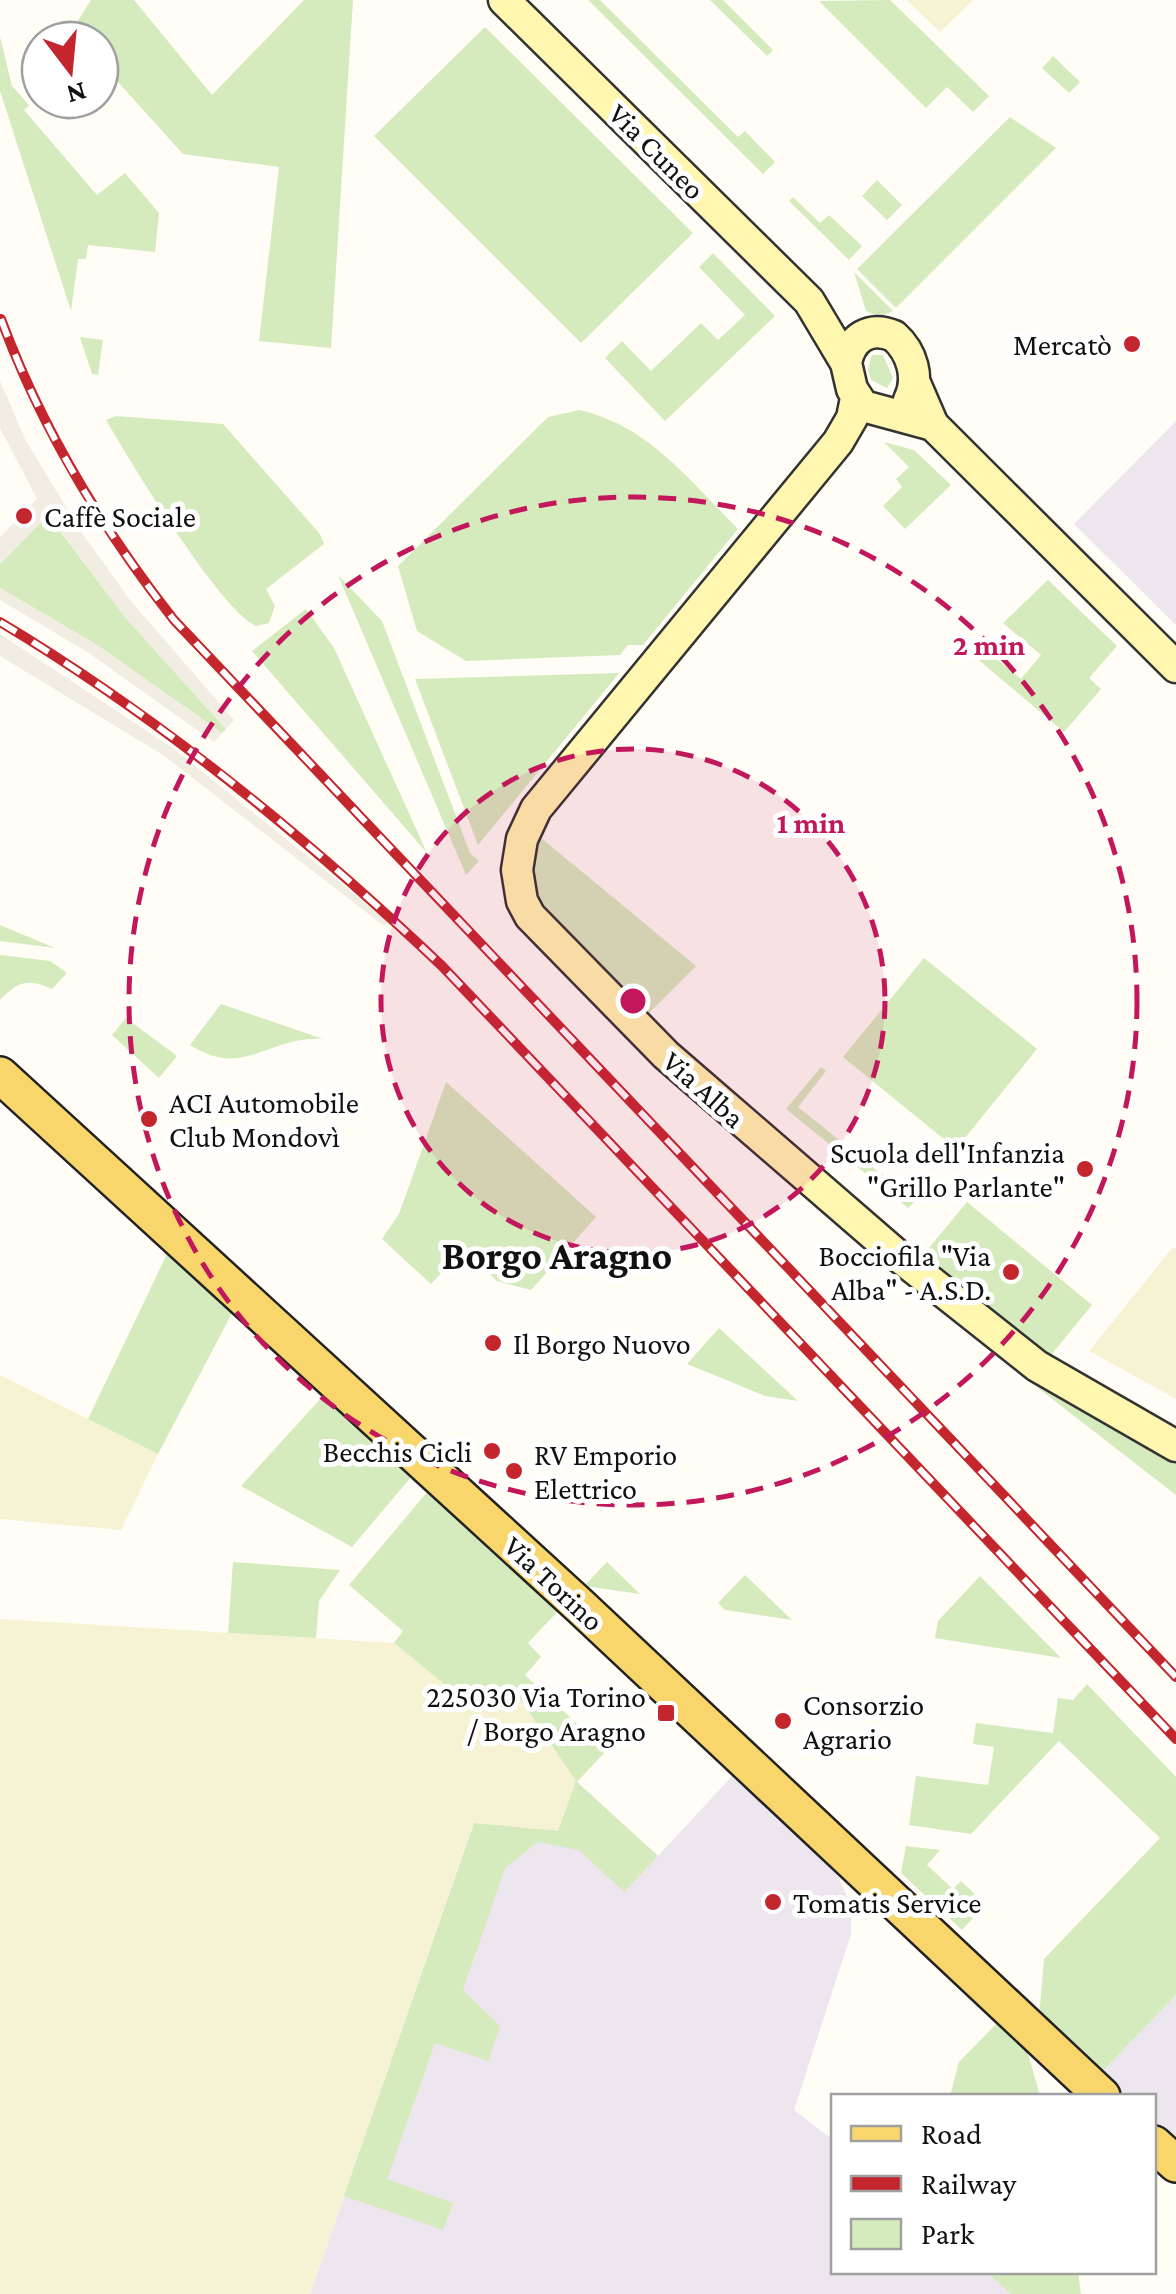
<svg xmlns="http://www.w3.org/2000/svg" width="1176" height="2294" viewBox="0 0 1176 2294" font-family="'Crimson Pro',serif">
	<rect width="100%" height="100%" fill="#fffdf5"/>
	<!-- industrial -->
	<path fill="#eee6ef" d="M1176 421V625L1074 524Z
		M733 1775 837 1875 851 1904V1934L794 2110 833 2140 834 2272H986L1011 2294H310L474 1823 576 1781 658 1856Z
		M1176 1995V2146L1154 2125V2096H1123L1099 2075Z"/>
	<!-- farmland -->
	<path fill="#f6f3d4" d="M907 0H973L940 32Z
		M1173 1247 1176 1249V1399L1089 1351Z
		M0 1375 158 1454 121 1530 0 1519Z
		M0 1619 394 1643 460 1697 518 1696 576 1781 558 1831 473 1824 310 2294H0Z"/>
	<!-- green -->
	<path fill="#d5ebbd" d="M91 0H134L212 95 304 0H353L331 348 259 341 279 167 183 154 100 62V40H81L72 30Z
		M588 0H600L738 137 745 131 775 162 763 174Z
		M710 0H723L773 50 767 56Z
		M890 0 989 96 973 112 947 87 926 108 819 1Z
		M485 27 693 233 581 343 374 136Z
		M0 37 12 86 29 105 24 110 97 195 125 173 159 213 155 252 88 245 86 259H78L71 311 0 91Z
		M1053 56 1080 82 1069 93 1042 68Z
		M1010 117 1056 148 896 308 857 269Z
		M877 180 902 205 887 220 862 196Z
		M793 197 820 223 829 215 862 246 849 260 789 201Z
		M713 253 775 316 665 421 605 358 622 341 651 371 701 323 718 340 745 315 699 267Z
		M854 272 893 311 879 317 866 311Z
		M80 337 103 340 98 375 92 374Z
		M872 355H883L893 378 887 388 871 380 868 370Z
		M579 410C648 425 690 481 738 529L643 645H628L620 655 466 661 417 631 398 566 548 417Z
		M116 416 223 424 320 534 324 544 266 589 275 606 269 623 256 626C219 609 130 461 106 420Z
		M884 442 914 450 951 485 905 529 883 506 902 487 896 479 909 467Z
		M48 515 125 617 226 729 222 733 97 645 0 588V564Z
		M338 575 382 621 470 853 479 861 466 875Z
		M1048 580 1117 646 1089 678 1101 689 1064 732 974 656 982 647 1021 679 1041 655 1003 623Z
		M306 609 334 648 427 853 252 651Z
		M619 673 616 677 478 845 415 679Z
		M534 832 696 966 643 1019 545 921 529 891Z
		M0 925 55 948 0 941Z
		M0 955 50 961 67 973 52 989C28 978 18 981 0 1000Z
		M924 958 1037 1049 956 1149 843 1057Z
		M221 1004 323 1039C268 1035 245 1080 190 1045Z
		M126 1018 177 1056 159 1078 112 1035Z
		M821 1067 826 1071 798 1107 915 1201 908 1208 786 1109Z
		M446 1082 596 1217 531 1290 497 1281 464 1249 431 1284 382 1239 399 1214Z
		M967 1202 1092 1305 1047 1360 919 1260Z
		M167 1254 232 1313 158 1454 88 1419Z
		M719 1328 798 1401 765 1396 687 1364Z
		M1029 1381 1176 1463V1495Z
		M323 1396 412 1476 352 1547 241 1486Z
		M428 1491 559 1610 528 1643 541 1657 525 1675 606 1751 577 1782 658 1856 624 1892 579 1850 538 1842 505 1868 463 1990 500 2026 488 2061 435 2043 387 2179 453 2203 443 2230 344 2196 474 1823 558 1831 576 1781 518 1696 460 1697 394 1643 403 1631 349 1585Z
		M233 1562 340 1570 319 1601 316 1638 228 1633Z
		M607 1562 640 1594 584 1586Z
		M745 1575 792 1620 725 1610 718 1603Z
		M980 1576 1061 1658 935 1638 938 1621Z
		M1087 1684 1176 1777V1995L1099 2075 1039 2018 1044 1959 1160 1838 1059 1741 971 1834 909 1825 916 1776 988 1785 994 1747 973 1744 976 1723 1053 1733 1058 1698 1073 1700Z
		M906 1846 940 1850 927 1865 953 1889 961 1881 986 1905 962 1930 901 1873Z
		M1000 2020 1025 2043 1040 2096H950L959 2062Z
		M986 2272H1078L1081 2294H1011Z"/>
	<!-- plaza -->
	<path fill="#f1ede2" d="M0 381 26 441 80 530 130 600 234 720 226 729 125 617 49 515 0 563V537L37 499 0 428Z
		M0 588 97 645 222 733 214 742 89 653 0 600Z
		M0 634 174 749 388 921 384 926 163 755 0 656Z"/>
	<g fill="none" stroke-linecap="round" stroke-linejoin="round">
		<defs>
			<path id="secondary" d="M504 0 809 301 846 363 852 389 863 406 933 425
				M846 363C851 337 870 326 894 336 912 352 920 378 909 400
				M914 381 933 425 1176 667
				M856 398 852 418 838 442 536 809 522 839 517 870 522 901 530 916 666 1055 897 1255 1037 1366 1176 1446"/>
			<path id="primary" d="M0 1075 580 1606 1102 2096
				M1154 2144 1176 2164"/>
		</defs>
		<!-- secondary casing -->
		<use href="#secondary" stroke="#333" stroke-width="35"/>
		<!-- primary casing -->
		<use href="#primary" stroke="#222" stroke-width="40"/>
		<!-- secondary -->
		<use href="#secondary" stroke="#fff6b0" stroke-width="30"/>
		<!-- primary -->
		<use href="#primary" stroke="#f9d66b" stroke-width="35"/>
		<defs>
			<path id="rail" d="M1 319C42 430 101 527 174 620L1176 1677
				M0 622C161 718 306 837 442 966L1176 1739"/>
		</defs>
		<!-- rail casing -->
		<use href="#rail" stroke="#c4262e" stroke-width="10"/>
		<!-- rail -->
		<use href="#rail" stroke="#fff" stroke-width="6" stroke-dasharray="19" stroke-linecap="butt"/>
	</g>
	<!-- distance rings -->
	<circle cx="633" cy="1001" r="252" fill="#c2185b" fill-opacity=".12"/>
	<g fill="none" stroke="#c2185b" stroke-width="5" stroke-dasharray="18 12">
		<circle cx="633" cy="1001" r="252"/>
		<circle cx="633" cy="1001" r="504"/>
	</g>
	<!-- markers -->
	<g fill="#c4262e" stroke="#fff" stroke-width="4">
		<circle cx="1132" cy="344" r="10"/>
		<circle cx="24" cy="516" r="10"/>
		<circle cx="149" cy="1119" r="10"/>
		<circle cx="1085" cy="1169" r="10"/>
		<circle cx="1011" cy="1272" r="10"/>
		<circle cx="493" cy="1343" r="10"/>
		<circle cx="492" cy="1451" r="10"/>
		<circle cx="514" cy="1471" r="10"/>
		<rect x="656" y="1703" width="20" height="20" rx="5"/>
		<circle cx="783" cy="1721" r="10"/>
		<circle cx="773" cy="1902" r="10"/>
	</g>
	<g text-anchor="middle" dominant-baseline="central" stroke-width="10" stroke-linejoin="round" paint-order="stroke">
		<!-- street labels -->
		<g font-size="30" fill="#111" stroke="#fff">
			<text transform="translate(657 151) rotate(45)">Via Cuneo</text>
			<text transform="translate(704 1089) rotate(42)">Via Alba</text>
			<text transform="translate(554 1583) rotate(43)">Via Torino</text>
		</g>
		<!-- poi labels -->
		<g font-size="30" fill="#111" stroke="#fff" text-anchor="start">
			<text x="1112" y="344" text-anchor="end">Mercatò</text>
			<text x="44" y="516">Caffè Sociale</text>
			<text x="169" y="1102">ACI Automobile<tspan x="169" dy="34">Club Mondovì</tspan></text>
			<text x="1065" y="1152" text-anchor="end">Scuola dell'Infanzia<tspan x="1065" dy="34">"Grillo Parlante"</tspan></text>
			<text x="991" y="1255" text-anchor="end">Bocciofila "Via<tspan x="991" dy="34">Alba" - A.S.D.</tspan></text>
			<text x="513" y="1343">Il Borgo Nuovo</text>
			<text x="472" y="1451" text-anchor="end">Becchis Cicli</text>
			<text x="534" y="1454">RV Emporio<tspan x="534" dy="34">Elettrico</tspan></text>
			<text x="646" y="1696" text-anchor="end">225030 Via Torino<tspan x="646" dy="34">/ Borgo Aragno</tspan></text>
			<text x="803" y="1704">Consorzio<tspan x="803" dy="34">Agrario</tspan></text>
			<text x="793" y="1902">Tomatis Service</text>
		</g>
		<!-- district labels -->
		<g font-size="40" font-weight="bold" fill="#111" stroke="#fff">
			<text x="557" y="1255">Borgo Aragno</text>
		</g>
	</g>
	<circle cx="633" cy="1001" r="15" fill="#c2185b" stroke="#fff" stroke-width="5"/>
	<g font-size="30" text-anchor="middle" font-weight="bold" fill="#c2185b" stroke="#fff" stroke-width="10" stroke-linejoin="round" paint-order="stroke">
		<text x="989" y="655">2 min</text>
		<text x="811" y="833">1 min</text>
	</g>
	<!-- legend -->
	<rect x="831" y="2094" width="325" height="180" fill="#ffffff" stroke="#a0a0a0" stroke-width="2.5"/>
	<rect x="851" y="2126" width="50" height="15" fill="#f9d66b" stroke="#a0a0a0" stroke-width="2.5"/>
	<text x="921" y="2144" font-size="30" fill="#111111">Road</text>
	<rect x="851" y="2176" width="50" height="15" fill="#c4262e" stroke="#a0a0a0" stroke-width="2.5"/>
	<text x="921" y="2194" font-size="30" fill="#111111">Railway</text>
	<rect x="851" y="2219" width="50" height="30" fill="#d5ebbd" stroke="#a0a0a0" stroke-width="2.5"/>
	<text x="921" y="2244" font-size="30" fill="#111111">Park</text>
	<!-- north arrow -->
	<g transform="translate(70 70) rotate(164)"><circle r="48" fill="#ffffff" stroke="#a0a0a0" stroke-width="2.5"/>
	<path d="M0-8L18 38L0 25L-18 38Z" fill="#c4262e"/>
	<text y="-15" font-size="28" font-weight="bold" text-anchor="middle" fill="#111111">N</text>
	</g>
</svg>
